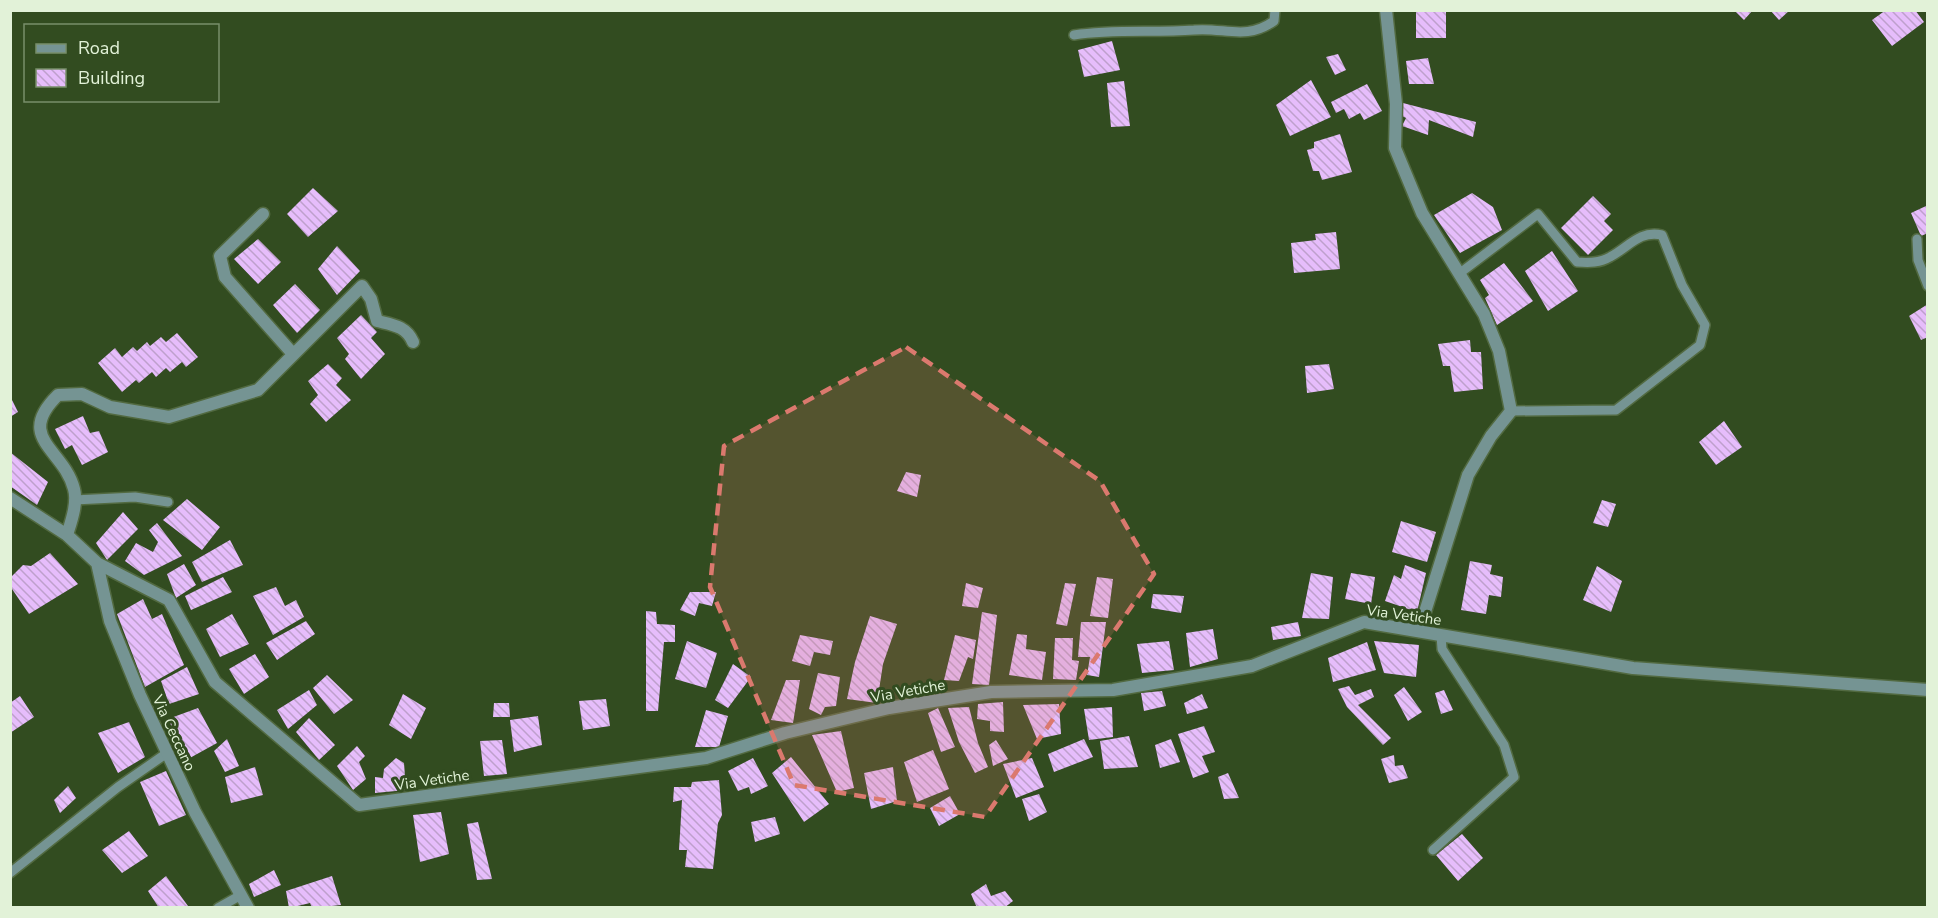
<svg xmlns="http://www.w3.org/2000/svg" width="1938" height="918" viewBox="0 0 1938 918" font-family="'Nunito Sans',sans-serif">
	<defs>
		<pattern id="building-back-hatch" width="6" height="6" patternUnits="userSpaceOnUse" patternTransform="scale(1.5)"><rect width="6" height="6" fill="#e6bdfb"/><path d="M-1 5l2 2M0 0l6 6M5-1l2 2" fill="none" stroke="#bea0cc"/></pattern>
	</defs>
	<rect width="100%" height="100%" fill="#324c20"/>
	<!-- building -->
	<path fill="url(#building-back-hatch)" d="M1416 10H1446V38H1416Z
		M1734 10H1753L1744 20Z
		M1770 10H1790L1779 20Z
		M1886 10H1915L1924 22 1892 46 1872 20Z
		M1112 41 1120 70 1084 77 1078 50Z
		M1338 54 1346 70 1335 75 1326 57Z
		M1428 58 1434 84H1409L1406 61Z
		M1311 80 1331 117 1290 136 1276 105Z
		M1124 81 1130 126 1111 127 1107 83Z
		M1367 84 1382 111 1364 120 1360 113 1349 119 1344 109 1336 113 1331 102Z
		M1403 103 1476 122 1473 137 1429 120 1428 135 1402 126 1406 118 1400 115Z
		M1340 134 1352 172 1322 180 1319 171H1313L1307 150 1314 148V142Z
		M313 188 338 211 308 237 287 214Z
		M1472 193 1493 207 1502 230 1460 253 1434 215Z
		M1593 196 1611 214 1604 221 1613 230 1588 255 1561 228Z
		M1926 206 1928 233 1921 236 1911 213Z
		M1336 232 1340 269 1294 273 1291 243 1316 240 1315 234Z
		M258 239 281 262 258 284 234 259Z
		M337 246 360 271 337 295 318 269Z
		M1552 251 1578 291 1548 311 1525 271Z
		M1504 263 1533 301 1497 325 1485 298 1489 295 1480 280Z
		M295 284 320 310 297 333 273 305Z
		M1928 304V337L1921 340 1909 316Z
		M361 315 377 332 371 338 385 354 361 379 345 359 349 354 337 338Z
		M177 333 198 357 186 367 182 362 170 372 166 368 156 377 152 372 139 383 136 380 122 392 98 363 115 348 122 357 133 347 137 351 147 342 150 346 161 337 166 342Z
		M1470 340 1471 352H1481L1483 389 1454 392 1450 366H1443L1438 344Z
		M328 364 342 378 336 385 351 400 326 422 310 404 318 395 308 381Z
		M1329 364 1334 389 1307 393 1305 366Z
		M10 396 18 412 10 417Z
		M83 416 90 433 99 431 108 452 82 465 72 445 65 449 55 429Z
		M1724 421 1742 447 1716 465 1699 442Z
		M10 452 48 482 37 505 10 486Z
		M906 472 921 475 917 497 897 491Z
		M187 499 220 527 202 550 163 520Z
		M1602 500 1616 504 1608 527 1593 523Z
		M123 512 138 529 107 560 96 543Z
		M1401 521 1436 532 1427 562 1392 552Z
		M157 523 182 556 144 575 125 561 136 543 153 552 158 542 149 530Z
		M230 540 243 565 202 582 192 562Z
		M50 553 78 584 29 614 10 586V578L23 565 31 566Z
		M1470 561 1492 565 1490 574 1503 577 1501 597 1489 595 1486 614 1461 610Z
		M184 564 196 585 176 598 167 574Z
		M1405 565 1426 573 1417 612 1385 601 1394 575 1401 579Z
		M1597 566 1622 581 1611 612 1583 600Z
		M1311 573 1333 577 1329 619 1302 618Z
		M1351 573 1375 577 1371 604 1345 599Z
		M223 577 232 592 191 610 185 596Z
		M1097 577 1113 579 1108 618 1090 616Z
		M966 583 983 588 978 608 962 606Z
		M1065 583 1076 584 1067 626 1056 624Z
		M276 587 285 606 296 600 304 617 273 635 253 596Z
		M690 592H716L712 606 699 603 695 616 680 610Z
		M1153 594 1184 596 1181 613 1151 608Z
		M143 599 152 619 162 614 184 665 145 687 117 614Z
		M646 611 656 612 657 624 675 625V642H664L658 711H646Z
		M982 612 997 615 989 685 972 684Z
		M232 614 249 644 220 657 206 629Z
		M870 616 897 624 883 664 877 703 847 699 855 662Z
		M306 621 315 634 277 660 266 643Z
		M1081 622H1106L1099 677 1087 675 1090 657H1078Z
		M1298 622 1301 636 1273 640 1271 627Z
		M1213 629 1218 659 1190 667 1186 633Z
		M1017 634 1027 635 1026 649 1046 652 1042 680 1009 675Z
		M800 635 833 641 830 655 814 652 810 666 792 661Z
		M955 635 976 640 973 659 968 657 959 681 944 680Z
		M1055 638H1073L1072 660 1079 661 1076 680 1053 679Z
		M687 641 717 653 706 688 675 679Z
		M1169 641 1174 670 1142 673 1137 644Z
		M1374 641 1419 645 1416 677 1384 673Z
		M1367 642 1376 670 1333 682 1328 658Z
		M255 654 269 677 244 694 229 669Z
		M733 664 751 677 728 708 715 700Z
		M187 667 199 694 169 704 161 681Z
		M818 673 840 677 836 706 825 707 821 715 809 709Z
		M327 675 353 700 334 714 313 688Z
		M786 680H800L793 723 771 720Z
		M1349 686 1355 695 1371 689 1374 697 1358 705 1391 738 1383 745 1347 707 1338 689Z
		M1404 687 1422 712 1408 721 1394 695Z
		M309 690 317 705 288 729 277 710Z
		M1444 690 1453 710 1441 714 1435 693Z
		M1162 691 1166 706 1144 711 1141 693Z
		M403 694 426 708 411 739 389 725Z
		M1202 694 1208 708 1187 714 1184 703Z
		M20 696 34 717 10 733V703Z
		M606 699 610 726 583 730 579 701Z
		M1003 702 1004 732 990 731V721L977 719 978 704Z
		M494 703H509L510 717H493Z
		M1059 704 1061 734 1037 739 1023 705Z
		M969 707 978 743 988 767 975 773 959 742 948 708Z
		M1112 707 1113 737 1089 740 1084 709Z
		M198 708 217 743 188 759 168 719Z
		M938 708 955 747 941 752 928 713Z
		M706 710 728 716 719 747H695Z
		M538 716 542 745 514 752 510 720Z
		M309 718 335 745 319 760 296 732Z
		M129 722 145 757 118 773 98 733Z
		M1204 726 1215 752 1202 756 1209 772 1193 778 1178 734Z
		M841 731 854 788 837 792 812 735Z
		M1129 736 1138 767 1104 769 1100 741Z
		M227 739 239 766 225 772 214 751Z
		M1084 739 1093 757 1054 772 1048 754Z
		M1171 739 1180 762 1160 768 1155 745Z
		M502 740 507 774 484 776 480 741Z
		M996 740 1008 759 993 766 989 745Z
		M357 746 365 756 359 762 366 779 353 790 337 766Z
		M933 750 949 789 917 802 904 762Z
		M1394 755 1395 766 1403 765 1408 778 1389 783 1381 759Z
		M791 757 829 804 804 822 772 773Z
		M396 758 404 763 406 790 375 793V777L383 778 384 769Z
		M753 758 768 786 751 794 749 787 738 791 728 771Z
		M1032 758 1044 787 1016 798 1003 764Z
		M255 767 263 795 231 803 225 777Z
		M893 767 897 801 871 809 864 773Z
		M166 771 186 815 159 826 140 782Z
		M1228 773 1239 798 1224 799 1218 777Z
		M719 780 722 815 718 823 713 869 685 867 687 850H679L682 800 673 802 674 787H691L692 782Z
		M68 786 76 798 60 813 54 800Z
		M1039 794 1047 812 1029 821 1022 799Z
		M950 796 960 814 939 826 930 808Z
		M441 812 449 854 420 862 413 815Z
		M775 817 780 834 755 842 751 822Z
		M478 822 492 879 477 880 467 824Z
		M129 831 148 856 122 873 102 850Z
		M1462 834 1483 858 1458 881 1436 855Z
		M274 870 281 885 254 897 249 884Z
		M166 876 188 906 186 908H159L148 891Z
		M332 876 341 905 312 908 310 903 289 908 286 891Z
		M986 884 991 896 1005 891 1013 901 1004 908H977L971 894Z"/>
	<g fill="none" stroke-linecap="round" stroke-linejoin="round">
		<defs>
			<path id="lane" d="M1074 35C1114 29 1153 33 1194 30 1224 27 1246 41 1274 21L1275 10
				M1917 239 1918 260 1928 286
				M1460 273 1538 214 1577 262C1589 263 1600 263 1610 257 1629 247 1639 230 1662 235L1682 285 1705 325 1700 345 1616 410 1511 411
				M74 500 135 497 168 502
				M1433 850 1514 777 1504 745 1442 649 1441 635
				M10 873 118 787 167 753
				M218 908 241 895"/>
			<path id="street" d="M1386 10 1396 104 1395 148 1422 213 1484 314 1499 351 1511 411 1491 436 1468 475 1419 631
				M263 214 220 256 225 277 293 354
				M10 498 67 535 97 563 169 600 215 682 359 805 706 758 785 733 889 708 991 692 1113 690 1252 666 1364 622 1633 668 1928 690
				M67 535C71 522 78 503 74 489 64 449 14 438 58 395L82 394 110 407 169 417 258 390 362 286 371 299 377 321C393 325 406 326 413 342
				M97 563 110 621 140 695 195 812 248 908"/>
		</defs>
		<!-- lane casing -->
		<use href="#lane" stroke="#526a41" stroke-width="12"/>
		<!-- street casing -->
		<use href="#street" stroke="#526a41" stroke-width="15"/>
		<!-- lane -->
		<use href="#lane" stroke="#759493" stroke-width="9"/>
		<!-- street -->
		<use href="#street" stroke="#759493" stroke-width="12"/>
	</g>
	<!-- marked area -->
	<path fill="#db796e" fill-opacity="0.2" stroke="#db796e" stroke-width="4.5" stroke-dasharray="12 8" stroke-linejoin="round" d="M906 347 1100 481 1154 574 985 817 794 785 710 587 724 446Z"/>
	<g text-anchor="middle" dominant-baseline="central" stroke-width="6" stroke-linejoin="round" paint-order="stroke">
		<!-- street labels -->
		<g font-size="15" fill="#e2f2d8" stroke="#324c20">
			<text transform="translate(1404 615) rotate(8)">Via Vetiche</text>
			<text transform="translate(908 691) rotate(-10)">Via Vetiche</text>
			<text transform="translate(174 733) rotate(65)">Via Ceccano</text>
			<text transform="translate(432 780) rotate(-8)">Via Vetiche</text>
		</g>
	</g>
	<!-- border -->
	<rect width="1938" height="918" fill="none" stroke="#e2f2d8" stroke-width="24"/>
	<!-- legend -->
	<rect x="24" y="24" width="195" height="78" fill="#324c20" stroke="#788e6a" stroke-width="1.5"/>
	<rect x="36" y="44" width="30" height="9" fill="#759493" stroke="#788e6a" stroke-width="1.5"/>
	<text x="78" y="54" font-size="18" fill="#e2f2d8">Road</text>
	<rect x="36" y="69" width="30" height="18" fill="url(#building-back-hatch)" stroke="#788e6a" stroke-width="1.5"/>
	<text x="78" y="84" font-size="18" fill="#e2f2d8">Building</text>
</svg>
